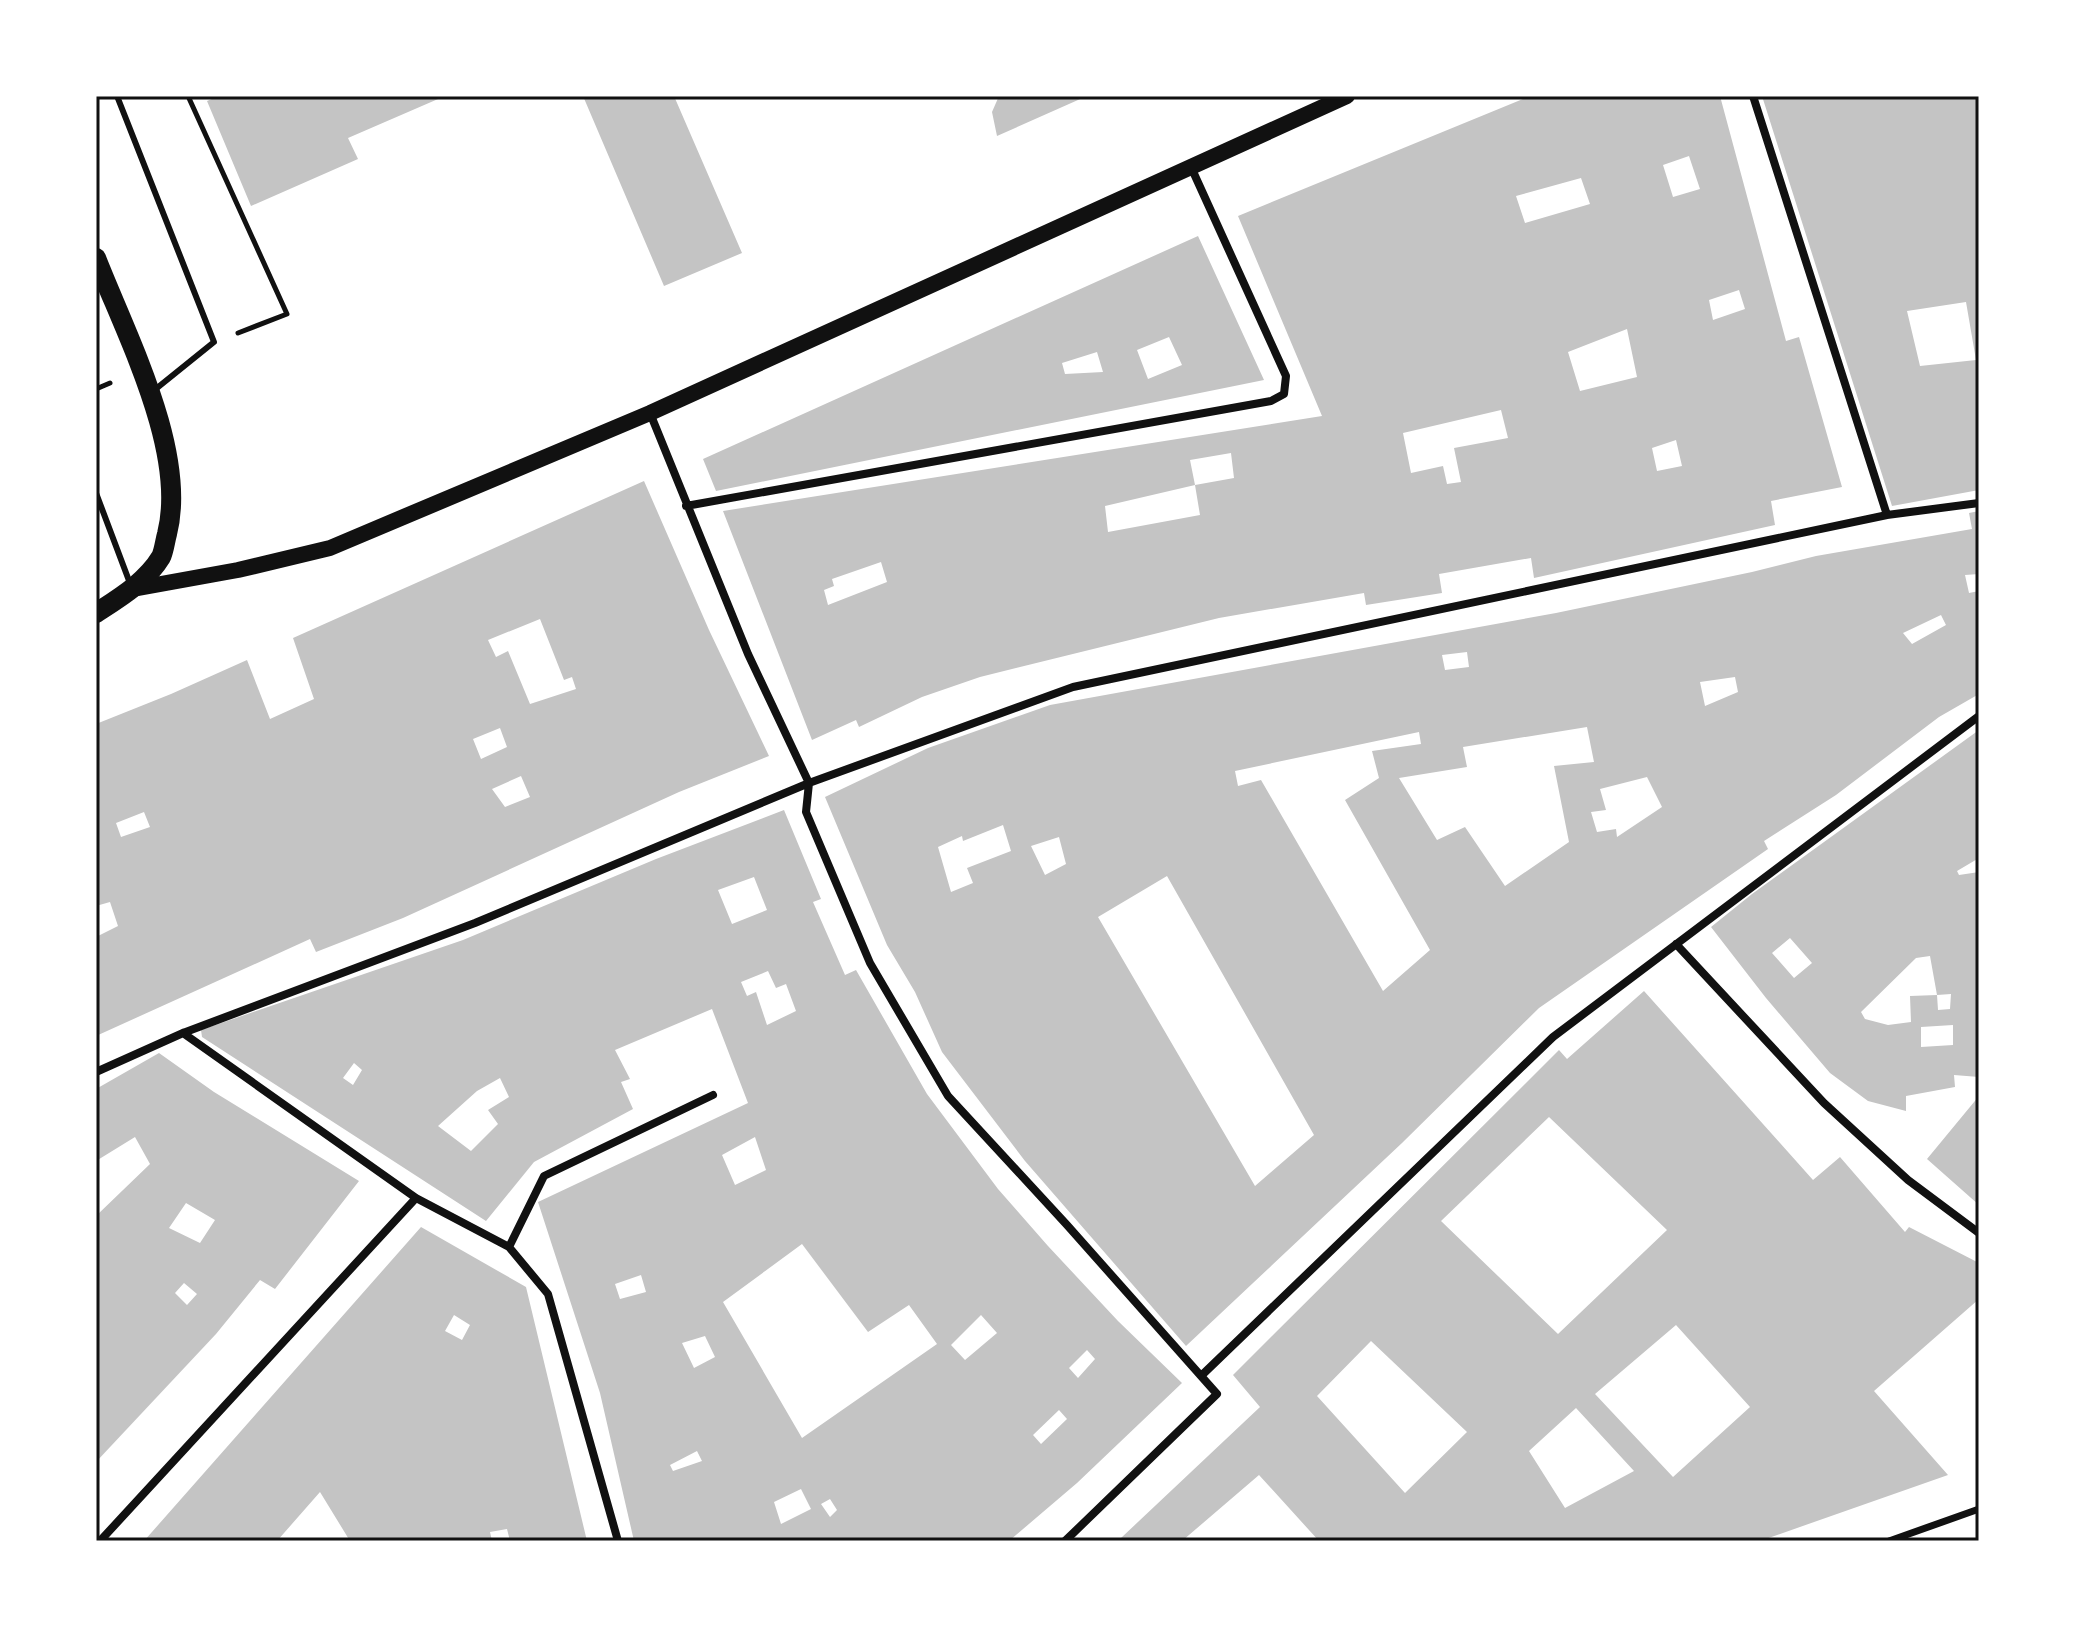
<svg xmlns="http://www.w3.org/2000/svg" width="2075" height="1637" viewBox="0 0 2075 1637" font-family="Roboto,sans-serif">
	<rect width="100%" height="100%" fill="#fff"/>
	<!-- building -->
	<path fill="#c4c4c4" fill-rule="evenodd" d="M219 96H445L348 138 358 159 251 206 207 101Z
		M583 96H674L742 253 664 286Z
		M999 96H1087L997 136 992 112Z
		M1530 96H1720L1786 341 1799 337 1842 487 1771 501 1775 525 1534 578 1531 558 1439 574 1442 593 1366 605 1364 593 1219 618 980 677 922 697 859 727 856 720 812 740 723 511 1322 416 1238 216ZM1689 156 1700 189 1673 197 1663 165ZM1581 178 1590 204 1525 223 1516 196ZM1739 290 1745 309 1713 320 1709 300ZM1627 329 1637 377 1580 391 1568 352ZM1501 410 1508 438 1454 448 1461 482 1447 484 1443 466 1411 473 1403 433ZM1676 440 1682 466 1657 471 1652 448ZM1231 453 1234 478 1195 485 1200 515 1108 532 1105 506 1195 485 1190 460ZM881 562 887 582 828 605 824 590 834 586 832 579Z
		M1762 96H1979V490L1892 506ZM1966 302 1976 360 1920 366 1907 311Z
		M1198 236 1264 380 716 491 703 459ZM1169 337 1182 365 1148 379 1137 350ZM1097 352 1103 372 1065 374 1062 363Z
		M644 481 709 630 769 756 679 792 403 918 316 952 310 939 96 1036V937L118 926 110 902 96 906V724L171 694 247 660 270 719 314 699 293 638ZM540 619 564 680 572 677 576 689 530 704 508 651 496 657 488 640ZM500 728 507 747 481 759 473 739ZM521 776 530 797 505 807 492 789ZM144 812 150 827 121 837 116 823Z
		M1979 511V574L1965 575 1969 593 1979 591V694L1939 717 1836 795 1764 841 1768 849 1539 1008 1402 1143 1186 1346 1025 1161 942 1052 915 992 887 945 825 797 928 748 1050 705 1556 613 1752 572 1816 556 1972 529 1969 513ZM1941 615 1946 625 1912 644 1903 633ZM1467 652 1469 667 1445 670 1442 655ZM1735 677 1738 692 1705 706 1700 682ZM1587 727 1594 762 1554 766 1569 842 1505 886 1465 827 1437 840 1399 778 1467 767 1463 747ZM1419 732 1421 744 1372 751 1379 778 1345 800 1430 950 1383 991 1261 780 1238 786 1235 771ZM1647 777 1662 807 1617 837 1616 829 1597 832 1591 812 1606 810 1600 789ZM1003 825 1011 851 967 868 973 883 951 892 938 847 962 836 963 841ZM1059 837 1066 864 1045 875 1031 846ZM1167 876 1314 1135 1255 1186 1098 917Z
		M1979 730V789L1977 791 1979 795V858L1957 871 1959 875 1979 872V1077L1954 1075 1955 1087 1906 1096V1111L1868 1101 1830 1073 1766 998 1711 927 1752 894ZM1790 938 1812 963 1794 978 1772 953ZM1930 956 1937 995 1910 996 1911 1022 1888 1025 1865 1019 1861 1012 1916 958ZM1951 994 1950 1009 1938 1010 1937 995ZM1953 1025V1045L1921 1047V1027Z
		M784 810 821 899 813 902 845 975 856 970 927 1094 998 1189 1048 1246 1118 1321 1182 1383 1077 1483 1009 1541H634L600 1393 538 1202 748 1103 712 1009 615 1050 630 1079 621 1082 633 1109 534 1162 486 1221 202 1037 201 1030 463 940 656 859ZM754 877 767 910 732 924 718 890ZM768 971 776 988 786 984 796 1011 767 1025 756 992 747 996 741 982ZM354 1063 362 1070 353 1085 343 1078ZM500 1078 509 1097 488 1110 498 1124 471 1151 438 1126 477 1091ZM755 1137 766 1170 735 1185 722 1155ZM802 1244 868 1332 909 1305 937 1344 802 1438 723 1302ZM641 1275 646 1292 620 1299 615 1284ZM981 1315 997 1333 965 1360 951 1345ZM705 1336 715 1357 694 1368 682 1343ZM1087 1350 1095 1359 1078 1378 1069 1368ZM1059 1410 1067 1419 1041 1444 1033 1435ZM697 1451 702 1461 673 1471 670 1465ZM801 1489 811 1509 781 1524 774 1502ZM830 1499 837 1510 830 1517 821 1504Z
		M1644 991 1813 1180 1840 1157 1905 1232 1909 1227 1979 1263V1299L1874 1391 1948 1475 1760 1541H1319L1259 1475 1182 1541H1125L1121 1538 1260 1407 1233 1375 1559 1050 1567 1059ZM1549 1117 1667 1230 1558 1334 1441 1221ZM1676 1325 1750 1407 1673 1477 1595 1394ZM1371 1341 1467 1432 1405 1493 1317 1396ZM1576 1408 1634 1471 1565 1508 1529 1451Z
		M159 1053 214 1092 359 1181 275 1289 260 1280 216 1334 96 1462V1216L150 1164 135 1137 96 1161V1089ZM186 1203 215 1220 200 1243 169 1228ZM184 1283 197 1294 187 1305 175 1293Z
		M1979 1096V1205L1927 1159Z
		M421 1227 526 1287 587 1541H510L507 1529 490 1532 492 1541H350L320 1492 277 1541H144ZM454 1315 470 1325 462 1340 445 1331Z"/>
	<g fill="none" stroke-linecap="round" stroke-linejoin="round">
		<!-- path -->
		<path stroke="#111" stroke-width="5" d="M188 96 287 314 238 333
			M96 389 110 383"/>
		<!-- service -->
		<path stroke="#111" stroke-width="6" d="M117 96 214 342 152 392
			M96 493 131 586"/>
		<!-- pedestrian -->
		<path stroke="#111" stroke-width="7" d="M1889 1541 1979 1509"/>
		<!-- minor -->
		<path stroke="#111" stroke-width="8" d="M1753 96 1887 515
			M650 413 748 654 809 783 806 812 870 963 948 1096 1067 1225 1217 1394 1065 1541
			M686 506 1271 401 1284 394 1286 376 1191 167
			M1676 944 1824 1103 1908 1180 1979 1233
			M183 1033 416 1198 509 1247 548 1294 618 1541
			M96 1072 183 1033 475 923 809 783 1073 687 1887 515 1979 503
			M509 1247 544 1176 713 1095
			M1201 1376 1553 1037 1979 716
			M100 1541 416 1198"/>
		<!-- secondary -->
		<path stroke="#111" stroke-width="16" d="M133 589 238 570 330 548 650 413 1347 96"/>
		<!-- primary -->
		<path stroke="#111" stroke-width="20" d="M96 258C126 335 188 452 167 534 165 541 164 551 161 557 146 582 119 598 96 613"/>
	</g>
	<!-- border -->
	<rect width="2075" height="1637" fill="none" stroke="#ffffff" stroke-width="196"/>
	<rect x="98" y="98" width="1879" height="1441" fill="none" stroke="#111" stroke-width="3"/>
</svg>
